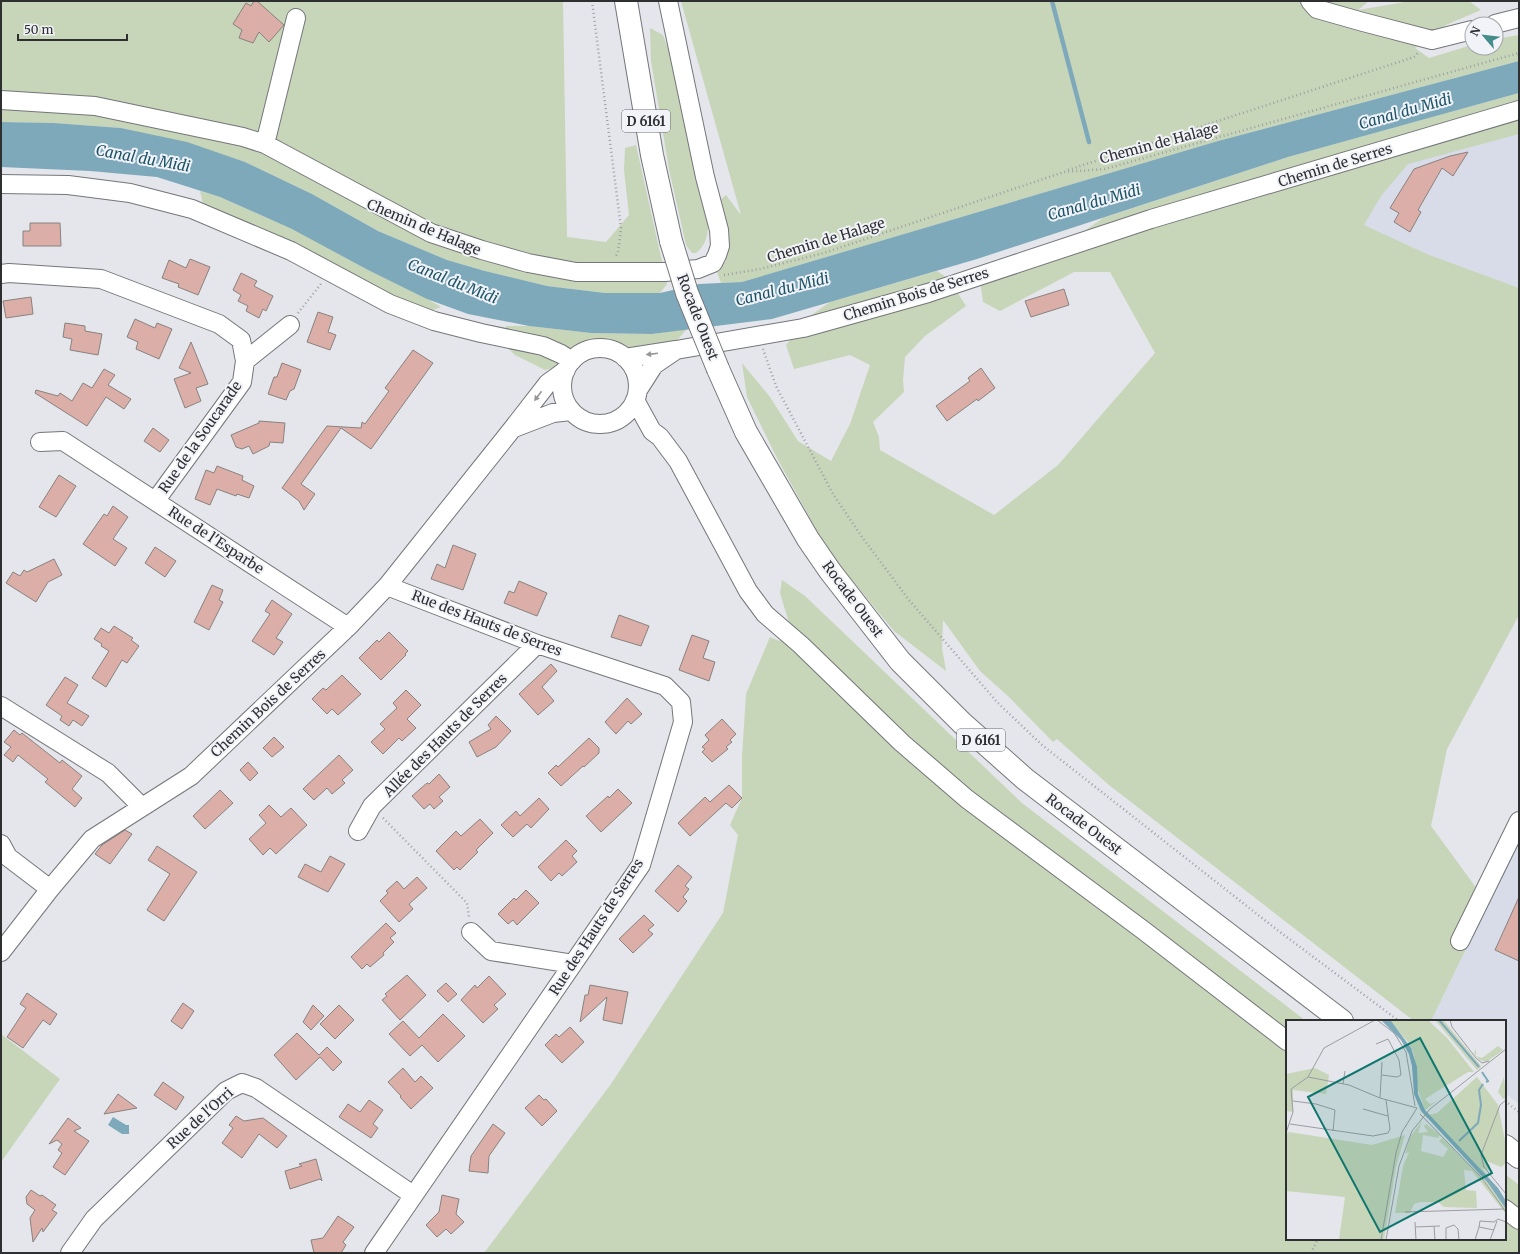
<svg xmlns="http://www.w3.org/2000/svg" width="1520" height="1254" viewBox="0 0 1520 1254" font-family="Merriweather,serif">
	<rect width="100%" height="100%" fill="#e4e6eb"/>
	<!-- built -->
	<path fill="#d7dce8" d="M1519 124V288L1427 254 1364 225 1404 156Z
		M1519 842V1104L1505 1093V1021H1431Z"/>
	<!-- green -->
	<path fill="#c7d5b9" d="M1 1H563L567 237 606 242 629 215 624 170 625 148 636 145 667 284 660 293H605L547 286 485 271 447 260 378 231 312 194 245 162 183 142 121 128 54 123 1 122Z
		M681 1H1369L1358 10 1411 1H1469L1481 10 1446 25 1415 48 1429 58 1472 45V48H1496V39L1519 35V61L1218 141 742 282 721 283 717 272 726 261 720 200 726 195 741 215Z
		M650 28 663 35 676 70 708 214C708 230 709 243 696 253H692L686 245 669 169 651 61Z
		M1519 93V134L1408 164 1381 196 1364 225 1427 254 1519 288V615L1447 749 1431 826 1488 904 1431 1021H1414L1109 785 1057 739 1053 742 1009 697 980 671 943 620 942 648 946 671 894 631 828 551 777 458 747 397 742 363 770 397 798 441 831 461 850 424 870 365 850 355 794 369 786 345 813 314 830 302 937 271 949 279 966 306 925 336 905 357 903 380 904 392 873 422 879 437 880 450 994 515 1058 465 1155 353 1110 272H1074L1000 311 983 302 979 272 1059 249 1103 218 1288 157Z
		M200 191 220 197 297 231 368 270 421 295 441 307 420 315 203 204Z
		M506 326H529L591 333 652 334 687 329 672 346 630 352 612 346 591 353 567 364 545 370 515 355 503 343Z
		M782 580 805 596 1022 803 1306 1021H1287V1239H1505V1174L1519 1185V1253H484L611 1084 723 913 738 835 730 825 742 798V756L746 694 770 637 779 641 790 626 780 593Z
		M1 1034 60 1079 1 1162Z"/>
	<!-- water -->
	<path fill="#7ea9bb" d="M1519 61V93L1288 157 977 259 772 319 652 334 591 333 529 326 468 314 427 299 368 270 292 229 220 197 157 177 90 171 1 167V122L54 123 121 128 187 142 245 162 312 194 378 231 447 260 485 271 547 286 605 293H660L699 284 742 282 1218 141Z
		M113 1117 126 1125H129V1134H122L108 1125Z"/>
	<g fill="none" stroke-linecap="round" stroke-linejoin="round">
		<!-- stream -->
		<path stroke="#7ea9bb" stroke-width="4.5" d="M1052 1 1089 142"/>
	</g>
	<!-- building -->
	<path fill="#dbaea7" stroke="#888281" d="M254 1H257L284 25 269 42 259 32 253 43 239 38 242 30 233 24 246 3 251 6Z
		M1468 152 1453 176 1442 168 1418 210 1421 212 1410 232 1394 222 1399 213 1390 208 1414 169 1450 156Z
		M30 223H60L61 246H23V231H30Z
		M190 259 210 267 198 295 178 287 179 284 162 278 169 260 186 268Z
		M241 273 257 281 254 286 273 296 266 311 263 309 259 318 246 311 248 306 238 301 241 295 233 290Z
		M1064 289 1069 305 1031 317 1025 301Z
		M31 297 33 314 6 318 3 301Z
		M318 312 333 317 328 332 336 335 330 350 307 342Z
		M135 319 155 328 157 323 172 329 159 359 136 349 138 342 127 337Z
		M65 323 85 326V331L102 334 98 355 70 350 72 339 63 337Z
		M191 342 208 384 196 388 201 401 185 408 174 379 191 373 179 368Z
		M413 350 433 363 371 449 341 428 301 484 315 494 304 510 299 501 282 488 327 426 361 428 362 422 365 424 389 391 385 388Z
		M282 363 301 370 294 389 290 391 286 400 268 394 274 377H277Z
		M981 368 995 388 978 401 977 399 947 421 936 406 970 381 968 378Z
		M104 369 115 375 108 385 131 399 124 409 106 397 87 426 35 393 36 390 58 396 60 393 72 401 83 383 92 388Z
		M259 421 285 423 283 443 270 442 269 446 253 454 249 446 242 449 236 447 231 435 259 423Z
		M153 428 169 440 160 452 144 441Z
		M217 466 243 476 242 480 254 486 249 498 237 494 236 496 217 489 210 505 195 499 206 470 214 473Z
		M59 475 76 486 56 517 39 507Z
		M113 506 128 517 113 539 127 548 115 566 83 544 104 514 107 516Z
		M453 545 476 554 463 590 431 579 437 564 445 568Z
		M155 547 176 561 165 577 145 563Z
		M54 559 62 575 48 582 36 602 6 583 13 572 20 576 24 570 27 572Z
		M519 581 547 593 537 616 504 603 509 591 514 593Z
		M212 585 223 590 219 600 223 602 209 630 194 622Z
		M272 600 292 614 276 638 283 642 274 655 252 641 270 614 265 611Z
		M619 615 649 626 641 646 611 637Z
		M114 626 133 638 131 640 139 646 127 663 122 660 106 687 92 678 109 651 101 646 102 644 94 639 101 628 109 633Z
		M389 632 408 651 405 654 406 655 381 680 359 658 377 640 379 642Z
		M692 635 709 641 703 658 715 662 709 681 679 670Z
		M551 664 557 671 542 687 554 701 538 715 519 694Z
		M342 675 361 694 338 715 332 709 327 714 312 699 323 688 326 690Z
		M65 677 78 685 67 703 89 716 82 726 73 720 69 726 60 720 62 716 46 705Z
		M406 690 421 705 407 719 416 728 402 741 399 738 383 754 371 742 385 729 380 724 397 708 393 703Z
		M627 698 642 714 631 724 628 721 616 734 605 722Z
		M496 716 511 731 496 747 477 757 469 742 491 729 488 725Z
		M722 719 736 734 730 740 732 742 726 747 728 749 712 762 702 752 705 749 702 747 709 740 705 735Z
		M14 730 20 735 22 733 60 763 62 760 82 776 72 789 82 798 75 807 45 782 48 779 18 755 13 762 4 755 11 747 4 742Z
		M274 737 284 747 272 757 263 748Z
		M589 738 599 748V753L584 767 583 766 561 786 548 773 556 765 558 767Z
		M339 755 353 770 342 780 345 783 332 794 327 788 314 800 303 789Z
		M248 762 258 773 250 781 240 770Z
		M439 774 450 787 439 797 443 801 434 809 430 804 424 809 412 796 427 783 429 784Z
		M729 785 742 798 732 808 726 803 690 836 678 823 705 797 710 802Z
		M618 789 632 803 601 832 586 816 608 796 609 798Z
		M220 790 233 803 205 829 193 816Z
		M539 798 549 809 531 828 527 824 513 837 501 825 516 811 520 816Z
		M269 805 281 817 291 808 307 825 276 854 270 848 263 855 249 839 266 823 259 815Z
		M480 819 493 833 476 850 478 852 460 870 457 867 454 870 436 851 456 831 461 836Z
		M125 830 132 834 110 864 95 854 102 845Z
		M566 840 577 851 572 856 577 862 562 876 559 873 551 881 538 867Z
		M157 846 197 872 164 921 147 910 170 874 148 860Z
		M330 856 345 864 328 892 298 877 305 864 321 872Z
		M678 865 692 877 685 886 689 889 683 897 687 901 678 912 655 891Z
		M417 877 427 888 409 904 413 909 399 922 380 901 388 893 386 891 397 881 404 889Z
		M526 890 539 903 517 925 513 920 508 924 498 914 514 898 516 900Z
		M1519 897V961L1495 950Z
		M644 915 654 925 648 930 653 934 633 953 619 939Z
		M386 923 396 933 390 938 394 942 383 953 384 955 370 967 367 964 362 969 351 957Z
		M407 975 426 995 400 1020 382 1000 387 996 385 994Z
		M489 976 506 994 494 1005 498 1009 483 1023 461 1000 475 985 477 988Z
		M446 983 457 994 448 1002 437 991Z
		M590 985 628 992 622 1024 603 1020 607 997 580 1022 585 995H588Z
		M27 993 57 1014 50 1025 43 1020 23 1048 7 1037 26 1008 20 1004Z
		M183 1003 194 1011 182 1029 171 1021Z
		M313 1005 324 1016 311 1030 303 1022Z
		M339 1005 354 1020 335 1039 320 1024Z
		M443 1014 465 1036 438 1062 422 1045 410 1056 389 1034 403 1021 419 1038Z
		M570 1027 584 1042 562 1063 545 1045 556 1034 559 1037Z
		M297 1033 319 1055 327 1047 342 1062 333 1071 320 1057 296 1080 274 1055Z
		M403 1068 415 1082 421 1076 433 1088 411 1109 400 1097 401 1096 388 1082Z
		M163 1082 184 1097 176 1110 154 1095Z
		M118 1094 137 1108 104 1114Z
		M539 1095 544 1100 546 1099 557 1111 542 1126 525 1108Z
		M369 1100 383 1110 373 1124 378 1128 371 1138 339 1117 348 1104 360 1112Z
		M236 1116 244 1121 263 1118 287 1136 277 1148 259 1134 242 1158 222 1143 233 1128 229 1125Z
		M68 1118 81 1128 74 1131 89 1141 65 1175 53 1167 62 1153 58 1150 62 1144 57 1140 49 1144Z
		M493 1124 505 1133 489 1156 488 1173 469 1171 471 1156Z
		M316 1159 322 1181 320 1179 290 1189 285 1171 302 1166 299 1164Z
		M31 1190 40 1196 42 1195 56 1205 52 1210 57 1213 43 1232 42 1228 33 1242 30 1218 35 1210 27 1204 26 1197Z
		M442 1195 459 1199 456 1214 464 1222 451 1234 446 1229 437 1237 426 1225 439 1212Z
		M338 1216 354 1227 343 1242 346 1245 341 1253H314L311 1240 323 1238Z"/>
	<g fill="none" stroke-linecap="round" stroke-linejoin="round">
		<defs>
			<path id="minor" d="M1310 1 1317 9 1363 22 1432 40 1472 30
				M1495 24 1519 18
				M1 100 95 106 243 137 265 144 431 233 482 250 528 263 576 272H665L698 269 713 263 717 255 720 246 719 230 705 177 668 1
				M265 144 296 18
				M1 184 68 185 130 193 192 209 291 251 390 304 434 321 481 333 543 346 561 354 572 361
				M1 274 9 273 101 279 219 324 241 340 245 361 242 382 156 500
				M562 386a38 38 0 1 1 76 0a38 38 0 1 1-76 0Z
				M676 350 803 328 928 293 1151 219 1519 110
				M625 358 676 350 654 365 638 390
				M245 361 290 325
				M635 400 652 431 660 437 678 461 748 591 765 614 801 645 902 743 967 799 1143 930 1287 1041
				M514 428 553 413 571 411
				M40 442 63 441 348 627
				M1 706 108 773 142 807
				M358 831 372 806 537 644
				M1 844 8 857 50 889
				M471 932 491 951 573 964
				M1460 941 1519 821
				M1 952 50 889 92 839 191 776 348 627 387 586 513 428 548 383 566 370
				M1505 1209 1519 1220
				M70 1253 94 1219 226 1091 242 1083 256 1088 413 1195
				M374 1253 641 865 683 722 681 702 665 686 537 644 387 586"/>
			<path id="major" d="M626 1 652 155 671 241
				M718 369 746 432 808 539 830 571 900 661 962 723 1025 779 1342 1021
				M1505 1146 1519 1157"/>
		</defs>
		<!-- minor casing -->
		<use href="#minor" stroke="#74767a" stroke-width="20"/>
		<!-- major casing -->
		<use href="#major" stroke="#74767a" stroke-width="24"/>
		<!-- path -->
		<path stroke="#9ea0a4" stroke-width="2.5" stroke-dasharray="1 3" stroke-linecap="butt" d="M592 1 621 228 618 252 616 256
			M1068 170 1414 57 1419 52
			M724 275 760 269 824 253 1064 172 1105 169 1519 53
			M298 313 321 284
			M763 349 776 386 833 494 862 537 909 600 997 702 1042 745 1276 929 1399 1021
			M383 818 467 903 469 917
			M1505 1101 1519 1112
			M1311 1253 1318 1239"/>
		<!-- minor -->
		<use href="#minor" stroke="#fff" stroke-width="18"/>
		<!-- major -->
		<use href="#major" stroke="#fff" stroke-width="22"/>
		<defs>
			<path id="major-bridge" d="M671 241 687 293 718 369"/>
		</defs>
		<!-- major-bridge casing -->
		<use href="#major-bridge" stroke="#74767a" stroke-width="24" stroke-linecap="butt"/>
		<!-- major-bridge -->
		<use href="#major-bridge" stroke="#fff" stroke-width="22"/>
	</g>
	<!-- one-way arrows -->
	<defs><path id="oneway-solid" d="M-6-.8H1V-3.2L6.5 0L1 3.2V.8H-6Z"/></defs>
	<g fill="#969798">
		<use href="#oneway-solid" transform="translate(652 354) rotate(173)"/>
		<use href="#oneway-solid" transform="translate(538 396) rotate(127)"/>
	</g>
	<g text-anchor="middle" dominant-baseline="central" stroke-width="4" stroke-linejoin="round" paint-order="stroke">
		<!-- shield labels -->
		<g fill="#f1f3f8" stroke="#686a6d" stroke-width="1">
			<rect x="622" y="110" width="48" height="22" rx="3"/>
			<rect x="957" y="729" width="48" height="22" rx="3"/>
		</g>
		<g font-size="13" font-weight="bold" fill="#2e2f31">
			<text x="646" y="121">D 6161</text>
			<text x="981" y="740">D 6161</text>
		</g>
		<!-- street labels -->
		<g font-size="14" fill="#2e2f31" stroke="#f1f3f8">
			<text transform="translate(1159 143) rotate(-15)">Chemin de Halage</text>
			<text transform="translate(1335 165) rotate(-17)">Chemin de Serres</text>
			<text transform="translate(424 227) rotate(23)">Chemin de Halage</text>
			<text transform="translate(826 240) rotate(-17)">Chemin de Halage</text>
			<text transform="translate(916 294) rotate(-17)">Chemin Bois de Serres</text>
			<text transform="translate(698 317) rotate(69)">Rocade Ouest</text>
			<text transform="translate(200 437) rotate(-55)">Rue de la Soucarade</text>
			<text transform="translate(216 540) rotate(33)">Rue de l'Esparbe</text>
			<text transform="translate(853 599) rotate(53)">Rocade Ouest</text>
			<text transform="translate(487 623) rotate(21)">Rue des Hauts de Serres</text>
			<text transform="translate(268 703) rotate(-43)">Chemin Bois de Serres</text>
			<text transform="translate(445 735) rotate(-45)">Allée des Hauts de Serres</text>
			<text transform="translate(1084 824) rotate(37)">Rocade Ouest</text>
			<text transform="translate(596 927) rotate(-57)">Rue des Hauts de Serres</text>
			<text transform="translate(200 1118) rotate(-42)">Rue de l'Orri</text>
		</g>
		<!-- water labels -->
		<g font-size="15" font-style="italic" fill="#1b5468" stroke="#f1f3f8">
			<text transform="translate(1405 111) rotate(-16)">Canal du Midi</text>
			<text transform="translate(143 158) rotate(10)">Canal du Midi</text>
			<text transform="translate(1094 202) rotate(-16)">Canal du Midi</text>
			<text transform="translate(453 281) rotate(22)">Canal du Midi</text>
			<text transform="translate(782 289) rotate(-14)">Canal du Midi</text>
		</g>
	</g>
	<!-- overview -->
	<g transform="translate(1286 1020)">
		<rect width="220" height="220" fill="#e4e6eb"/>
		<path d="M103 0H142L161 18 188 52H182L139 79 144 84 151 81 139 90 132 70 128 34 122 22ZM149 0 158 1 195 46 194 48 191 50ZM212 26 217 30 200 42 194 40 189 35 188 33 190 29V36L196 38ZM29 48 43 55 40 74 7 70V92L0 91V54ZM191 57 212 85 220 126V143L215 147 198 140 204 145 203 150 196 148 207 163 142 95 151 93ZM218 57 220 78 217 79 212 72ZM136 101 132 113 142 112 138 106 140 104 154 115 152 118 137 115 135 131 157 137 162 129 153 121 156 118 202 163 220 189V194L186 151 178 150 180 170 190 171 191 188 158 187 152 182H135L128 184 124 193H109L117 146 123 132 119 134 124 117ZM3 112 86 125 119 115 110 147 98 220H53L59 177 0 171V115Z" fill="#c7d5b9"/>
		<path d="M95 0 105 1 125 28 131 47 132 74 139 90 212 168 220 181V189L202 163 135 91 128 74 126 46 123 34 115 20Z" fill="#7ea9bb"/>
		<path fill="none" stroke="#7ea9bb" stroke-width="2" d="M153 0 193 47M196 52 202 61 200 62M173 121 192 103 195 85 193 70 197 64"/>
		<path fill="none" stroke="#9b9da1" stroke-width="1" d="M91 0 108 13 120 32 129 86M164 0 166 7 190 38 196 43 203 41M90 24 102 19 113 40 115 55 111 57 96 55M22 57 63 65 94 78 131 88 116 112 110 133 95 220M57 64 59 51M94 78 96 42M220 80 214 85 195 135 198 147 220 174M7 81 30 84 49 90 47 111M77 89 102 96M134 94 195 157 220 192M4 104 87 116 102 113 104 109 100 80M0 113 7 92 5 69 22 57 38 28 89 0M119 192 218 189M129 202 130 220M148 206 149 220M129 207 154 206M208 210 193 207 194 201 208 202 212 199 220 202M100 220 113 146 126 111 144 89 220 29M160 220V208L168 205 172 209 173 220M189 220 193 207M204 220 211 201"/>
		<path fill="#0f766e" fill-opacity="0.15" stroke="#0f766e" stroke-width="2" d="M134 18 206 153 94 212 22 77Z"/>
		<rect width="220" height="220" fill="none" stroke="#2e2f31" stroke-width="2"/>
	</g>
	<!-- border -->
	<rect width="1520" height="1254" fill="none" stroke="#2e2f31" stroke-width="4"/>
	<!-- north arrow -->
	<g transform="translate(1484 36) rotate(298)"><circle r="19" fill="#f1f3f8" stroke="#a3a5a8"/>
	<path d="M0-3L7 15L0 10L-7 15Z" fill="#458d8a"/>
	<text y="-6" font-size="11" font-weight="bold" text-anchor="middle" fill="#2e2f31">N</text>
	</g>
	<!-- scale -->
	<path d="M18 34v6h109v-6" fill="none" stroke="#2e2f31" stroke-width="2"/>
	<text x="24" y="34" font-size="12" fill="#2e2f31" stroke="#f1f3f8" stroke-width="3" paint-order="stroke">50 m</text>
</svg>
